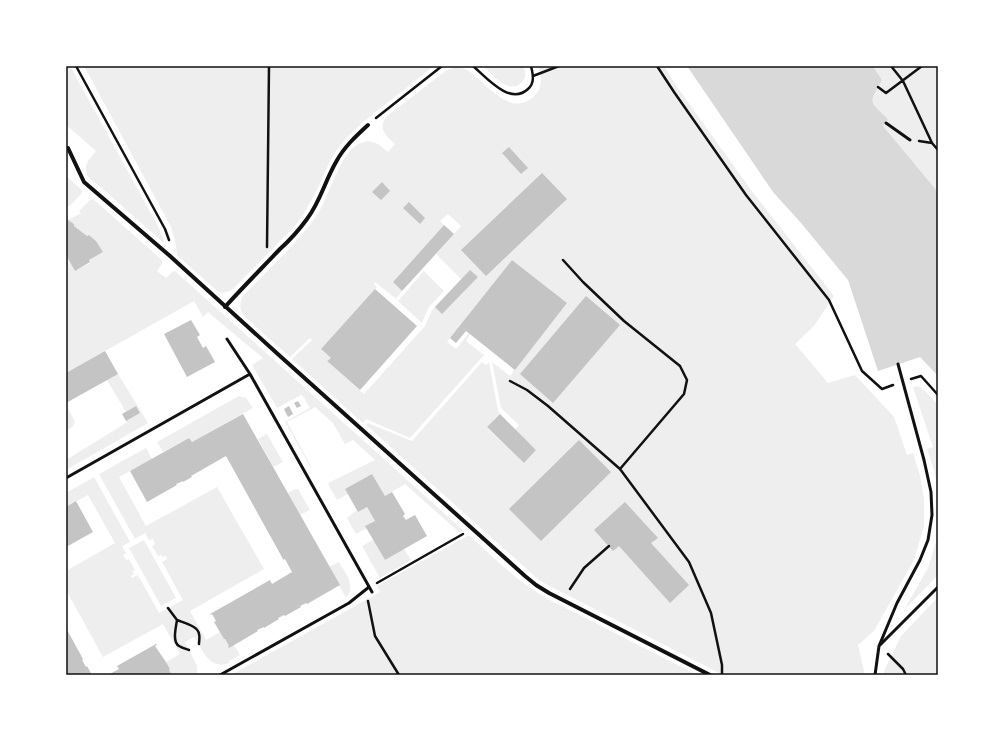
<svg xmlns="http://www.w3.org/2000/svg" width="1004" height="741" viewBox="0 0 1004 741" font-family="'PT Sans Narrow',sans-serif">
	<rect width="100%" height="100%" fill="#fff"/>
	<!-- green -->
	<path fill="#eee" fill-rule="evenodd" d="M66 66H70L159 228 165 244 104 190 90 179 87 175 86 166 88 161 96 151 66 125Z
		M84 66H434L363 122 347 137 338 148 331 159 316 192 303 215 294 227 233 289C227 293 222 294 216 290L177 255 175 240 171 227Z
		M483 66H523C526 71 526 76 523 81 510 97 492 74 483 66Z
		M538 66H664L678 88 751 190 834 296 814 326 795 344 828 383 855 375 894 417 907 455 913 453 920 476 924 499V526L914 560 874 631 858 645 865 675H723L540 581 366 425 368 423 412 441 482 362 486 365 489 362 498 410 500 414 487 428 524 463 536 450 515 430 519 425 501 408 492 362 510 376 567 303 512 260 447 342 456 349 469 333 470 334 466 341 484 355 410 438 366 419 363 423 292 359 312 340 310 338 290 357 245 317C239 310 239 304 243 296L293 245 312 222 320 210 341 164 350 151 356 145 367 141 373 142 378 144 388 152 395 144C386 135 377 129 387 116L447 70C455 67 461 67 469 71 475 76 481 81 487 87 502 99 518 113 535 95 543 87 542 76 538 66ZM448 214 461 226 436 254 461 279 432 310 425 326 364 394 327 361 331 358 321 349 377 287 374 284 375 282 396 299 402 291 393 282 444 225 440 221Z
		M873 66H938V192L883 126 888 119C868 100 869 104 882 80Z
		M66 176 82 190V193L71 205 66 207Z
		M93 199 162 260V264L157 271 166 278 172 272 175 271 464 531 460 533 405 484 385 496 372 474 345 489 348 494 337 500 328 484 330 482 375 460 353 440 345 444 333 423 315 407 287 422 311 466H310L285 422 310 408 303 396 301 395 277 408 252 365 263 358 208 312 203 317 194 301 66 373V255L75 271 90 263 89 260 103 252 96 241 89 235 87 236 74 226V224L68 220 81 213 79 211 90 200Z
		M424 271 444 291 429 307 422 323 398 301Z
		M118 374 148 423 66 470V460L126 423V421L140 413 136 406 126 412 107 380Z
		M918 386 924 390 938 405V491L934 470 927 449 933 447 913 387Z
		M239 396 246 398 253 408 192 442 189 438 163 452 157 442Z
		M66 404 75 422C74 427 70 428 66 431Z
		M267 434 283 462 273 467 258 439Z
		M146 448 152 459 119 477 146 526 217 487 264 569 190 611 206 640 220 632 229 646H228L234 645 240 655 229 661 230 663C208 670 204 651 194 637L185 642 197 666V675H172L169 670 170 669 166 662 180 654 163 624 103 657 66 590V571L115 543 88 495 66 507V493L94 477 130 542 122 546 126 553 123 555 126 560 129 559 135 570 132 571 134 574 131 576 132 578 138 575 159 613 183 600 162 562 167 559 166 556 163 557 161 555 158 556 152 546 155 544 153 539 149 540 145 533 135 539 99 474Z
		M298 489 310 510 300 515 288 493 293 490Z
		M367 507 375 521 366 526 367 528 356 534 347 518 357 510 358 512Z
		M469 535C493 557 517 581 546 598L697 675H231L380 592 377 586Z
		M938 535V575L904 610 928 568Z
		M144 540 176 598 161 606 129 548Z
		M373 540 385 560 404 549 411 560 380 578 362 546Z
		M339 562C345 573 357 586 346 598L329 567Z
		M938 597V675H884V671L901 636Z"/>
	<!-- water -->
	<path fill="#d9d9d9" d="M687 66H873L882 80C869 104 868 100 888 119L883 126 938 192V376L920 357 878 371 848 280 801 223 773 192Z"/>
	<!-- building -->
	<path fill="#c4c4c4" d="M509 147 528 168 521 174 502 153Z
		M542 173 567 199 486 276 461 250Z
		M382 182 390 191 381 200 372 192Z
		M409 202 425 218 420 224 403 208Z
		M68 220 74 224V226L87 236 89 235 96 241 103 252 89 260 90 262 75 271 66 255V221Z
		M444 225 454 234 402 291 393 282Z
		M512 260 567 303 515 370 466 331 456 343 450 338Z
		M470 270 478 277 442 314 435 307Z
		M375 289 417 326 360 390 327 361 331 358 321 349Z
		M586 296 620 325 553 403 520 374Z
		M191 320 200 335 197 337 203 348 206 346 215 362 187 377 164 334Z
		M105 351 118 374 66 403V373Z
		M298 401 301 406 297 408 294 403Z
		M136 406 140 413 126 421 122 414Z
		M289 406 293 414 288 417 284 409Z
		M243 414 340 585 307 604 306 603 300 606 301 607 285 616 284 615 278 618 279 619 264 628V627L257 630 258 631 229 648 228 646H229L225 639H224L214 622 216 621 212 614 211 615 210 614 270 580 272 584 292 572 285 559 283 560V559L226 456 191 476 192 477 183 482V481L176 484 177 485 147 502 130 471 189 438 192 442Z
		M500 414 536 450 524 463 487 427Z
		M579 440 611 472 541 541 509 509Z
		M372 474 385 496 392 492 405 514 403 516 406 520 415 515 427 536 385 560 365 526 375 521 367 507 358 512 345 489Z
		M76 501 93 532 66 547V507Z
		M625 502 658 538 651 543 689 585 670 603 619 546 613 551 594 530Z
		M66 628 83 659 82 660 86 667 87 666 92 675H66Z
		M156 644 157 645 155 646 166 662 170 669 169 670 172 675H108L119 669 117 666Z"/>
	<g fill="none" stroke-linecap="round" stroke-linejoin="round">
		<!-- path -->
		<path stroke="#111" stroke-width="2.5" d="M76 66 165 229 169 240
			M473 66C486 77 510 106 528 89 535 83 533 74 531 66
			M657 66 674 92 746 195 829 300 862 371 882 389 893 385
			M891 66 903 81 932 143 938 150
			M533 76 559 66
			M878 87 886 93 922 66
			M376 118 442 66
			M919 141 932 143
			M267 247 269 66
			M563 260 583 282 624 321 680 366 687 380 684 394 620 469
			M911 379 921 376 938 395
			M510 381 527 390 548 406 620 469 689 562 711 613 722 665V674
			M377 583 463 534
			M570 589 584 568 609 546
			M368 601 375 636 399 675
			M168 608 177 620
			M189 650C186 649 182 648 179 646 172 642 176 627 177 620 184 623 198 626 199 634 200 637 199 641 199 644
			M888 654 903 669 906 675"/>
		<!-- service -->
		<path stroke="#111" stroke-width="3" d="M886 123 910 140
			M227 339 250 374 372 592
			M66 478 250 374
			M879 646 897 603 920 560 928 540 932 515 931 492 924 460 898 364
			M220 675 349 603 369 587
			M875 675 879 646 938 587"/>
		<!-- minor -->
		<path stroke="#111" stroke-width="4" d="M68 148 84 182 170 256 280 356 525 576 536 585 549 593 710 675
			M225 307C243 287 262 268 280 249 290 240 299 230 307 219 320 202 325 181 336 162 344 147 356 136 368 125"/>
	</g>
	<!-- border -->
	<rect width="1004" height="741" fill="none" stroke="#ffffff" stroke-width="134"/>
	<rect x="67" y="67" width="870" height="607" fill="none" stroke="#111" stroke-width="1.5"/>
</svg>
